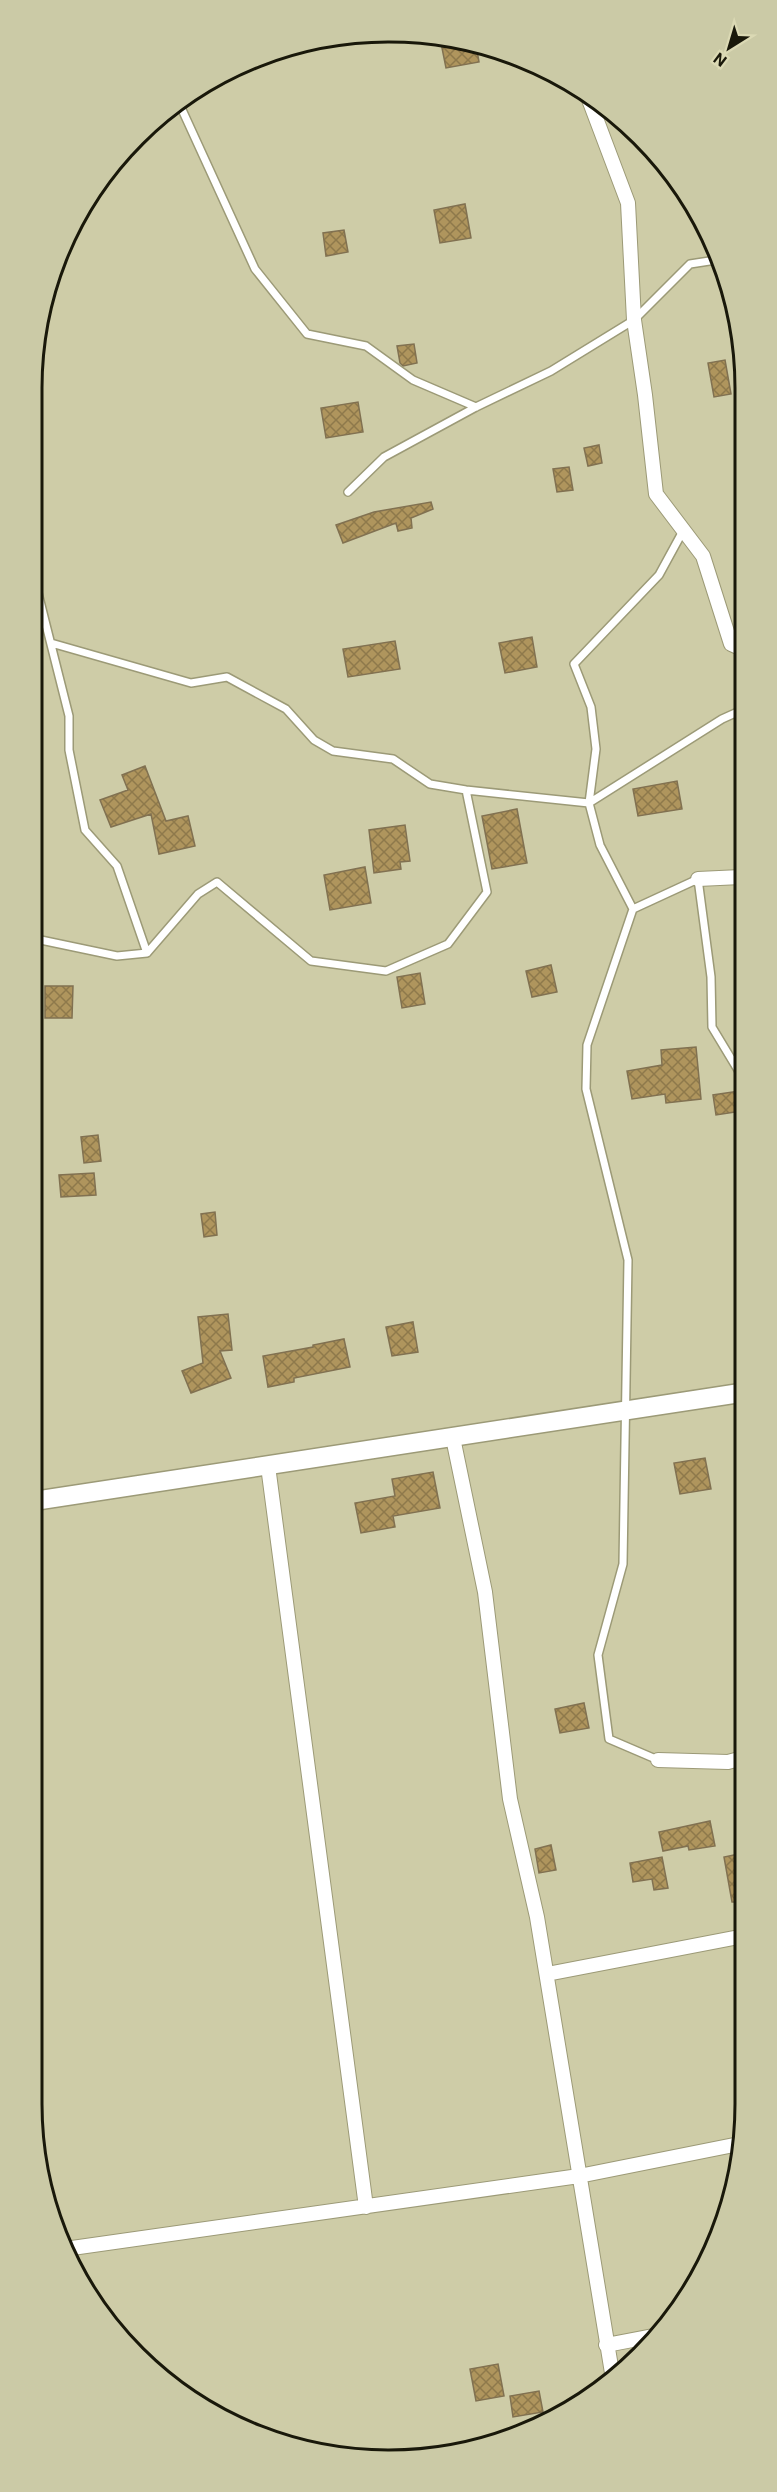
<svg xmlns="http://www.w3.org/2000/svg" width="777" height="2492" viewBox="0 0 777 2492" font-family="Roboto,sans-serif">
	<defs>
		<pattern id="building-cross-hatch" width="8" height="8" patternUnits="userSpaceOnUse" patternTransform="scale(1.5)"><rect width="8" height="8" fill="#af955d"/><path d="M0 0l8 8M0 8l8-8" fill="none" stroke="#8e794b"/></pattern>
	</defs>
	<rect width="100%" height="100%" fill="#cecca7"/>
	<!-- building -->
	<path fill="url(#building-cross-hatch)" stroke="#817151" stroke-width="1.5" d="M440 38H458L476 45 479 62 446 68Z
		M465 204 471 238 440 243 434 210Z
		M344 230 348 252 326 256 323 233Z
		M414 344 417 363 403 366 400 363 397 346Z
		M725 360 731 394 714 397 708 363Z
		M358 402 363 432 326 438 321 408Z
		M599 445 602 463 588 466 584 448Z
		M569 467 573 490 557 492 553 469Z
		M431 502 433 509 411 518 412 528 398 531 396 523 343 543 336 525 374 512Z
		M532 637 537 667 505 673 499 643Z
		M395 641 400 669 348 677 343 649Z
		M145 766 166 821 188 816 195 846 159 854 151 814 111 827 100 800 128 790 122 775Z
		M677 781 682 809 638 816 633 789Z
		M517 809 527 863 492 869 482 816Z
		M405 825 410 861 400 862 401 869 374 873 369 830Z
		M365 867 371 903 330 910 324 875Z
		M551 965 557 992 532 997 526 971Z
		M420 973 425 1004 402 1008 397 977Z
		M45 986H73L72 1018H45Z
		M696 1047 701 1099 666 1103 665 1094 632 1099 627 1071 662 1065 661 1050Z
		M739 1091 741 1111 716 1115 713 1095Z
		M98 1135 101 1161 84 1163 81 1137Z
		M94 1173 96 1195 61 1197 59 1175Z
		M215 1212 217 1235 204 1237 201 1214Z
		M228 1314 232 1350 220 1351 231 1378 191 1393 182 1371 203 1363 198 1317Z
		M413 1322 418 1352 392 1356 386 1327Z
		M344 1339 350 1367 294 1378V1382L268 1387 263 1356 313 1347V1345Z
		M705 1458 711 1489 680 1494 674 1463Z
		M433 1472 440 1508 393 1516 395 1527 361 1533 355 1503 395 1496 392 1479Z
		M584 1703 589 1728 560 1733 555 1709Z
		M710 1821 715 1846 689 1850 688 1846 663 1851 659 1832Z
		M551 1845 556 1870 539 1873 535 1849Z
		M739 1854V1902H732L724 1857Z
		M662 1857 668 1888 654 1890 652 1879 633 1882 630 1863Z
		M498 2364 504 2396 476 2401 470 2369Z
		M539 2391 543 2412 513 2417 510 2396Z"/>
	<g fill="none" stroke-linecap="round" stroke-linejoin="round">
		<defs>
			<path id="service" d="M179 103 255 269 307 334 366 346 413 380 476 407
				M348 492 384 457 476 407 551 371 634 320 690 264 716 260 721 263
				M37 589 69 716V750L85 830 117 866 147 953
				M51 643 191 683 227 677 286 709 314 740 333 751 393 759 430 784 466 790 589 803 722 719 742 710
				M633 909 600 845 589 803 596 749 591 707 574 664 659 575 683 531
				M36 939 117 956 147 953 198 894 217 882 311 961 386 971 448 944 487 892 466 790
				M658 1760 609 1739 598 1655 623 1564 628 1260 586 1089 587 1045 633 909 698 879 711 977 712 1027 741 1075"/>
			<path id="minor" d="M588 97 628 203 634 320 645 395 656 494 703 556 731 644 742 649
				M698 879 741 877
				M453 1438 485 1592 510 1799 537 1917 613 2379
				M268 1466 366 2207
				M658 1760 728 1762 739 1759
				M547 1974 739 1937
				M65 2249 579 2176 739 2144
				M606 2345 653 2336"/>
			<path id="tertiary" d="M34 1501 740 1393"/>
		</defs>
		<!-- service casing -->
		<use href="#service" stroke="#9c9a77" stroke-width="10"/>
		<!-- minor casing -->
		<use href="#minor" stroke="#9c9a77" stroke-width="16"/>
		<!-- tertiary casing -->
		<use href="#tertiary" stroke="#9c9a77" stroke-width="21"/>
		<!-- service -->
		<use href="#service" stroke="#fff" stroke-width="7"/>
		<!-- minor -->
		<use href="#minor" stroke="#fff" stroke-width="14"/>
		<!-- tertiary -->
		<use href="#tertiary" stroke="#fff" stroke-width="18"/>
	</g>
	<!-- crop -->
	<path d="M0 0H777V2492H0ZM388 42H389A346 346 0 0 1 735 388V2104A346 346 0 0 1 389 2450H388A346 346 0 0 1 42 2104V388A346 346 0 0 1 388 42Z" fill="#cbcaa6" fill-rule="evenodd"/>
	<path fill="none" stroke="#19180a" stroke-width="3" d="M388 42H389A346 346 0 0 1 735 388V2104A346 346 0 0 1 389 2450H388A346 346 0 0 1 42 2104V388A346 346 0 0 1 388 42Z"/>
	<!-- north arrow -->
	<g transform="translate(729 48) rotate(217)" stroke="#dbd9b4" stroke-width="4.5" paint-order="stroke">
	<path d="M0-4.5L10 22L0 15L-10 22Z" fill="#19180a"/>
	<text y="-9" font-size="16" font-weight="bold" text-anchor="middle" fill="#19180a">N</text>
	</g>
</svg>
